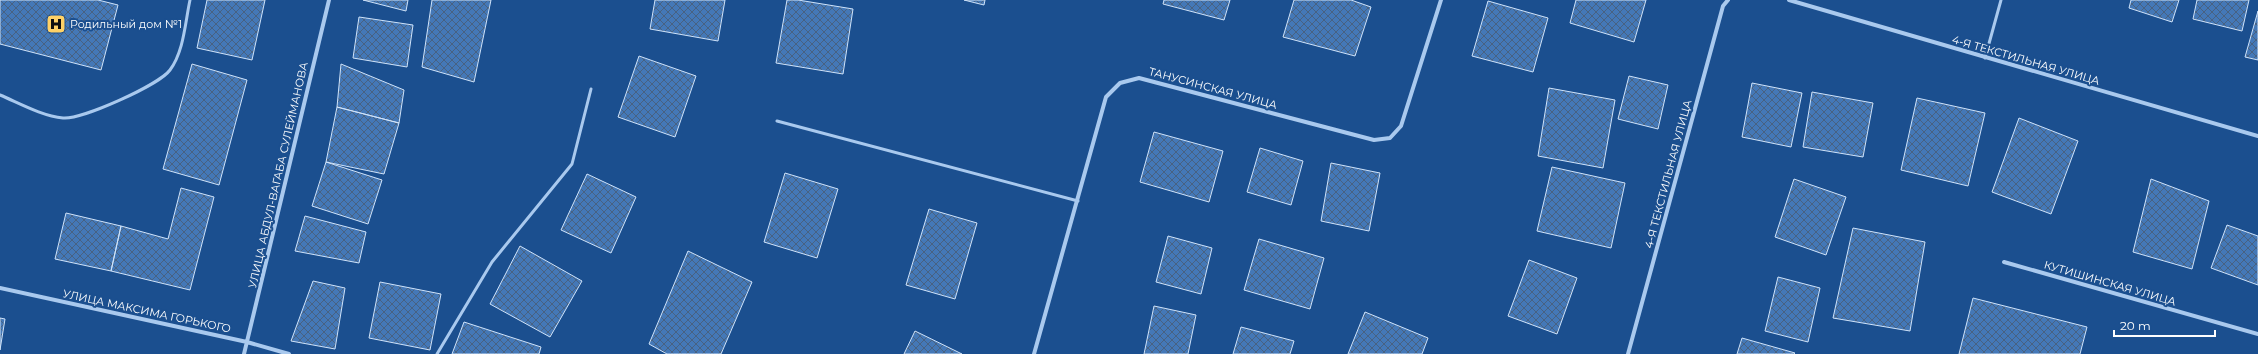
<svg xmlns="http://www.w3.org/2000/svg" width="2258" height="354" viewBox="0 0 2258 354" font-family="Montserrat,sans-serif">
	<defs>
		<pattern id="building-cross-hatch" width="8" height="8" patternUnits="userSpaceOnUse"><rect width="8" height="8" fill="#4478b7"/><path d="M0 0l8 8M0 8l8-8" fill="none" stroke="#486282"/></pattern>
	</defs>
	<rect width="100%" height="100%" fill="#1b4f8f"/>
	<!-- building -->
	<path fill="url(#building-cross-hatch)" stroke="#cfe3fa" d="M0 0H98L118 5 101 70 0 44Z
		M207 0H265L252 60 197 48Z
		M363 0H408L406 11Z
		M432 0H491L474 82 422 67Z
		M655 0H725L718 41 650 29Z
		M787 0H798L853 9 843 74 776 63Z
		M964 0H985L984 5Z
		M1164 0H1230L1224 20 1163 4Z
		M1294 0H1351L1371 7 1355 56 1283 37Z
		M1576 0H1646L1634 42 1570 23Z
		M2131 0H2179L2172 22 2129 8Z
		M2197 0H2249L2242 31 2193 19Z
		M1488 1 1548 18 1533 72 1472 56Z
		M2258 11V60L2245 57Z
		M359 17 413 25 407 67 353 58Z
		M639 56 696 76 675 137 618 117Z
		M192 64 247 80 219 185 163 169Z
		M341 64 404 90 399 123 337 107Z
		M1629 76 1668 85 1658 129 1618 119Z
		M1752 83 1802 93 1791 147 1742 137Z
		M1549 88 1615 100 1603 168 1538 156Z
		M1812 92 1873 103 1863 157 1803 147Z
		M1917 98 1985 113 1968 186 1901 170Z
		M337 107 399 123 384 174 326 162Z
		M2019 118 2078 141 2051 214 1992 192Z
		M1154 132 1223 151 1209 202 1140 182Z
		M1260 148 1303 161 1291 205 1247 192Z
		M326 162 382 180 368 224 312 206Z
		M1331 163 1380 173 1369 231 1321 221Z
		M1552 167 1625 183 1611 248 1537 231Z
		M785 173 838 189 817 258 764 242Z
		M587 174 636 197 611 253 561 230Z
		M1794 179 1846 197 1826 255 1775 237Z
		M2151 179 2209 201 2192 269 2133 252Z
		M181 188 214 197 190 290 111 271 121 226 168 239Z
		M929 209 977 223 955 299 906 285Z
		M66 213 121 226 111 271 55 259Z
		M305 216 366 232 359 263 295 251Z
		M2227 225 2258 236V285L2211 268Z
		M1853 228 1925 242 1910 331 1833 318Z
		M1168 236 1212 248 1201 294 1156 282Z
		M1259 239 1324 258 1310 309 1244 290Z
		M520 246 582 281 550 337 490 304Z
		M688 251 752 282 721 354H667L649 344Z
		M1529 260 1577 278 1557 334 1508 316Z
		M1778 277 1820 288 1808 342 1765 331Z
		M313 281 345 288 335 349 291 341Z
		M380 282 441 294 430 350 369 338Z
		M1973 298 2087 327 2080 354H1959Z
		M1154 306 1196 315 1188 354H1144Z
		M1365 312 1428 338 1422 354H1348Z
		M0 318 5 319 0 350Z
		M464 322 541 347 539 354H452Z
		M1241 327 1294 341 1290 354H1233Z
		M915 331 962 354H904Z
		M1742 338 1795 353 1794 354H1737Z"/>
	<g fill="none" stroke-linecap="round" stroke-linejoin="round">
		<!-- lane -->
		<path stroke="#a9c9ee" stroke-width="3" d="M1985 58 2001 0
			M0 95C19 103 42 116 63 118 81 120 159 85 170 70 184 51 185 23 190 0
			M777 121 1078 201
			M437 354 492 262 572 164 591 89"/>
		<!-- street -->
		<path stroke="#a9c9ee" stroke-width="4" d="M1789 0 2258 136
			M2004 262 2258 334
			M0 288 247 342 289 354
			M244 354 329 0
			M1034 354 1106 97 1120 83 1139 78 1374 140 1390 138 1401 126 1441 0
			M1628 354 1723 6 1728 0"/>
	</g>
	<!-- icons -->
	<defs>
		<symbol id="hospital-square" viewBox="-11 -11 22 22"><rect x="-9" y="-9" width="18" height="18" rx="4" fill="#ffd166" stroke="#1b4f8f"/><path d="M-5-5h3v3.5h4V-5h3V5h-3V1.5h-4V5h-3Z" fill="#111"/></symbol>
	</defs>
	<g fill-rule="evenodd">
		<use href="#hospital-square" x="45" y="13" width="22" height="22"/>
	</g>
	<g text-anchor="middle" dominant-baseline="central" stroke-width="4" stroke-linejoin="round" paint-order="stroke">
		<!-- poi labels -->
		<g font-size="11" fill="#fff" stroke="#1b4f8f" text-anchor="start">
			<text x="70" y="24">Родильный дом №1</text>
		</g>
		<!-- street labels -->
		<g font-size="11" fill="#fff" stroke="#1b4f8f">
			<text transform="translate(2026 60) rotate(16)">4-Я ТЕКСТИЛЬНАЯ УЛИЦА</text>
			<text transform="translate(1213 88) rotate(15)">ТАНУСИНСКАЯ УЛИЦА</text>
			<text transform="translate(1668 174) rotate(-75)">4-Я ТЕКСТИЛЬНАЯ УЛИЦА</text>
			<text transform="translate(278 175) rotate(-77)">УЛИЦА АБДУЛ-ВАГАБА СУЛЕЙМАНОВА</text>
			<text transform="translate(2110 283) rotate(16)">КУТИШИНСКАЯ УЛИЦА</text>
			<text transform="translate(147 311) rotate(12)">УЛИЦА МАКСИМА ГОРЬКОГО</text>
		</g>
	</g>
	<!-- scale -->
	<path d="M2114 330v6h101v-6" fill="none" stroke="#ffffff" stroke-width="2"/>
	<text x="2120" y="330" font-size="12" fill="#ffffff" stroke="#1b4f8f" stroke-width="3" paint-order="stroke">20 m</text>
</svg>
